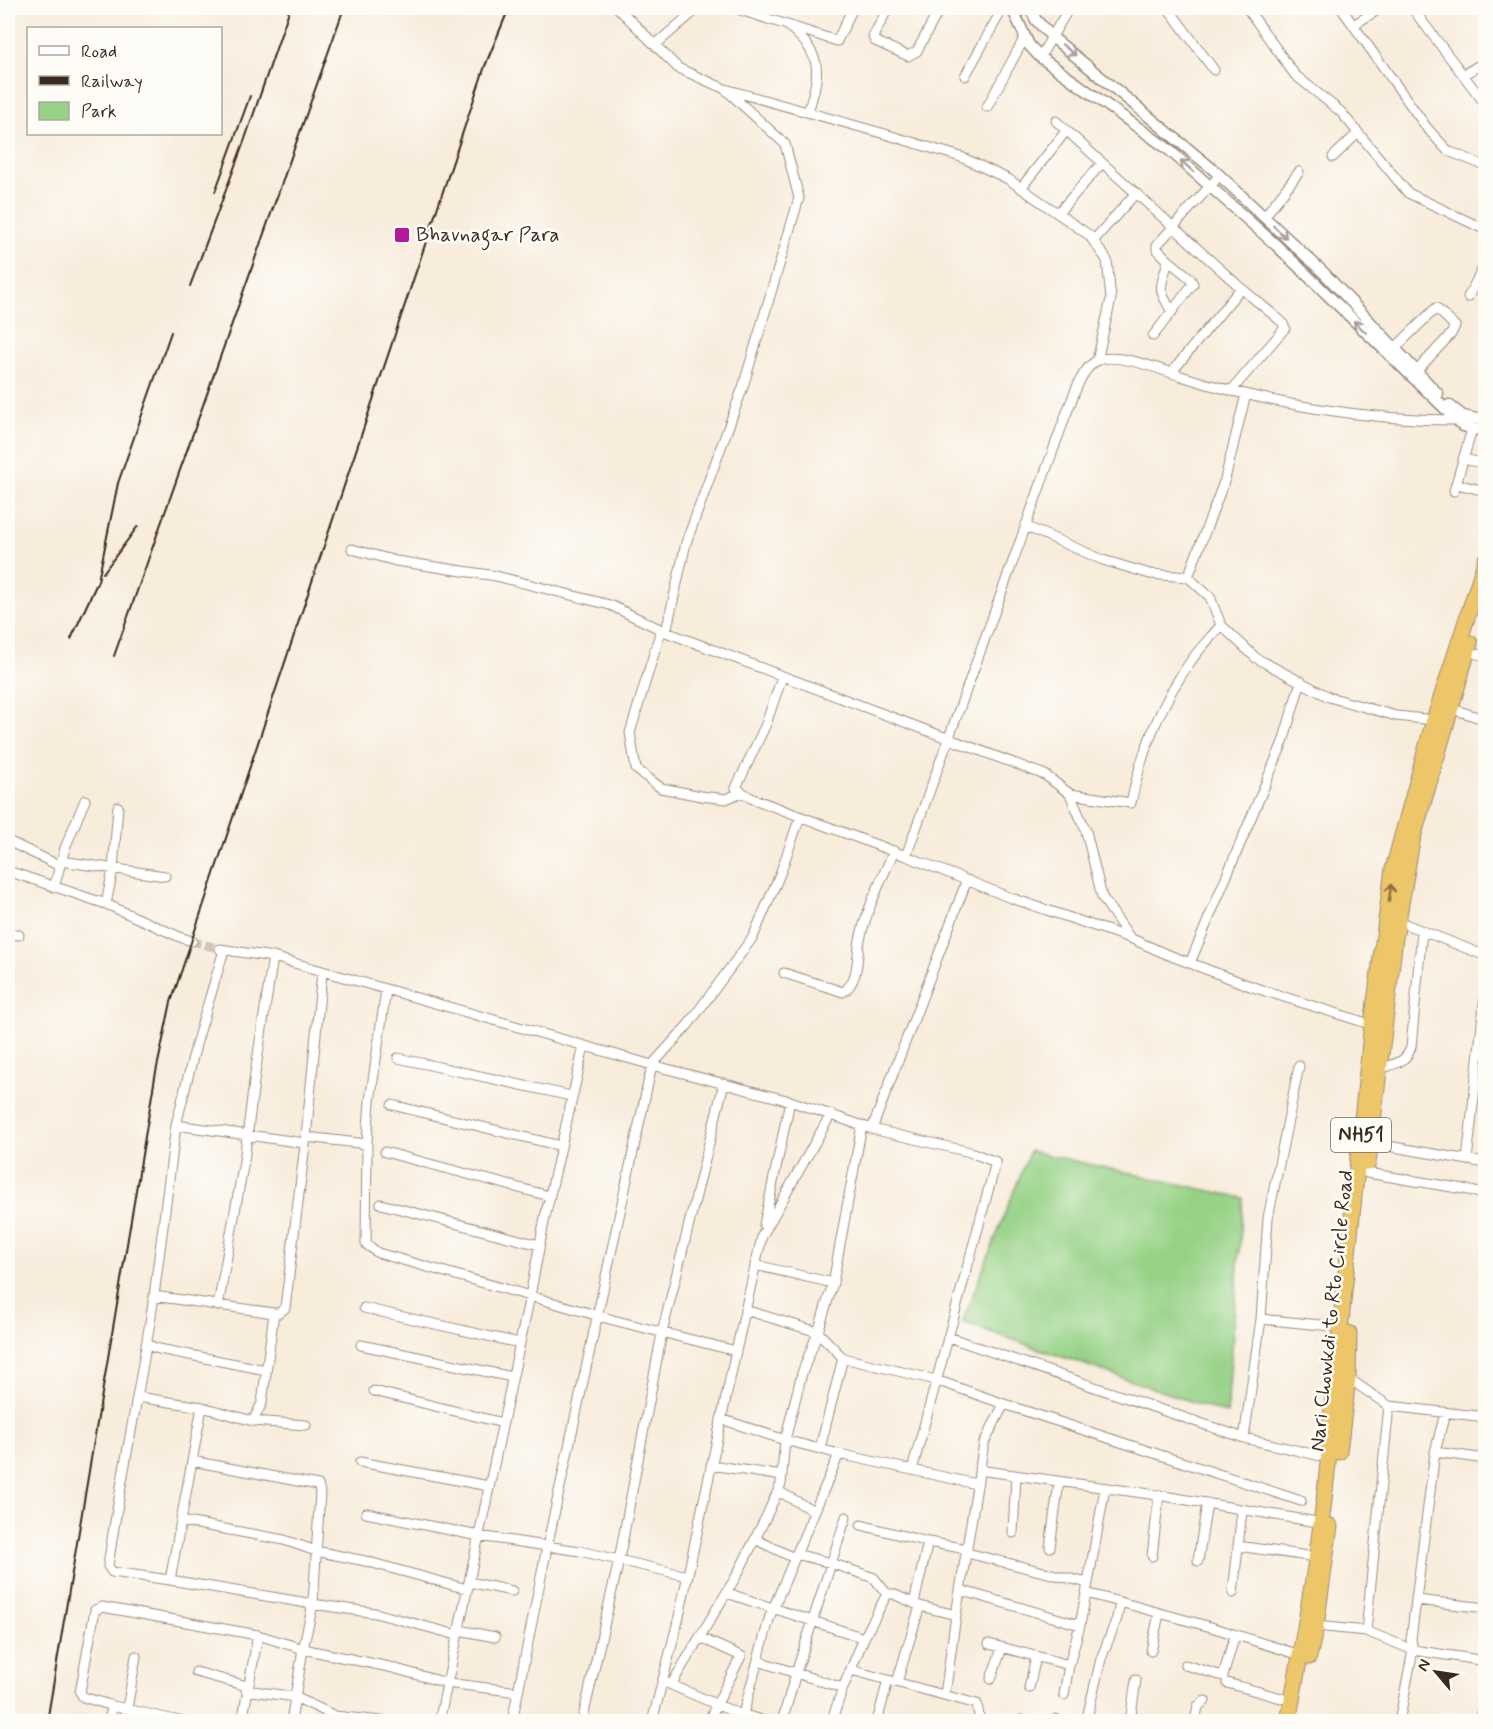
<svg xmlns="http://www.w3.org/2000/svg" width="1493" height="1729" viewBox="0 0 1493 1729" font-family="Mynerve,sans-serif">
	<rect width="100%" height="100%" fill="#fdfcf7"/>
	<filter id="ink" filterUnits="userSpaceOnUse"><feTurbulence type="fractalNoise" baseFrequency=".0167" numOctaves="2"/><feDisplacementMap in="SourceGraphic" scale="12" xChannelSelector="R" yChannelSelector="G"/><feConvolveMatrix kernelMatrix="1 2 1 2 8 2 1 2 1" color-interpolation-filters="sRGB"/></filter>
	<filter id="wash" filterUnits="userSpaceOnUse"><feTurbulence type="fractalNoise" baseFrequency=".008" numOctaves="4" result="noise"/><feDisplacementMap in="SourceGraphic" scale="24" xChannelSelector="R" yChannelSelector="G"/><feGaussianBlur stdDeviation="1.35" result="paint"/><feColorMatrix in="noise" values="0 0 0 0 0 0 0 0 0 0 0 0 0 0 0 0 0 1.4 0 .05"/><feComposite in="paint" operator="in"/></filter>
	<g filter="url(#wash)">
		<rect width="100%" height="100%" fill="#f8ecdb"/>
		<!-- green -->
		<path fill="#96d286" stroke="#687e52" stroke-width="1.5" d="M1030 1151 1243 1198 1227 1414 962 1322Z"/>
	</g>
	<g filter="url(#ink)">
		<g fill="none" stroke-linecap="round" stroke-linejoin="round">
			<!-- minor-tunnel -->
			<path stroke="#d2c5b5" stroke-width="9" stroke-dasharray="9 4.5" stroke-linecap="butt" d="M192 941 220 949"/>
			<defs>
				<path id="minor" d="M618 8 678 68 725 89 885 134 961 157 1008 179 1089 235 1107 260 1111 299 1097 361
					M734 8 837 41 853 8
					M888 8 873 37 875 41 908 56 917 51 940 8
					M1168 8 1214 70
					M1247 8 1295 75 1341 112 1408 193 1486 230
					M1341 8 1427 128 1448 151 1486 166
					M1412 8 1486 105
					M1484 8 1486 9
					M1353 25 1381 8
					M789 27C824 55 820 73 808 112
					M655 45 698 8
					M1040 57 1069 8
					M1463 75 1486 61
					M965 76 1003 8
					M987 107 1025 37
					M1056 121 1241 288
					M1333 157 1358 133
					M1021 188 1066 131
					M1058 213 1102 163
					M1264 217 1299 172
					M1093 241 1136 193
					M1468 297 1486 262
					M1172 312C1155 284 1162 288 1168 260L1157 249V245L1220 175
					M1153 336 1193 284 1190 278 1168 260
					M1395 348 1436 308 1455 326 1451 334 1412 376
					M1171 373 1241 288 1282 322 1285 328 1231 391
					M1464 459 1486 464
					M1457 484 1481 490
					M1454 491 1472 429
					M1025 526 1103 560 1150 574 1188 577 1210 597 1221 625 1256 658 1329 697 1396 716 1434 720
					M352 549 396 561 496 576 610 605 666 632 686 543 743 387 799 198 785 144 725 89
					M1188 577 1225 479 1246 394
					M661 630 630 733 636 769 661 788 701 796 726 799 742 792
					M666 632 1045 775 1070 794 1086 831 1102 897 1130 938 1166 954 1253 987 1376 1026
					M1465 651 1486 656
					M782 677 766 724 736 788 751 798 906 856 1011 898 1130 938
					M1450 708 1486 720
					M1070 794 1131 803C1141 752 1162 700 1193 658 1202 646 1212 636 1221 625
					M8 841 60 866
					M906 856 1067 412C1074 396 1080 371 1096 361 1115 351 1161 370 1181 376 1267 404 1365 420 1456 420L1461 417
					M61 861 165 876
					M8 871 106 904 182 938 192 941
					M54 887 65 848 85 800
					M106 904 113 869 118 807
					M1395 920 1486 956
					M8 933 19 935
					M220 949 273 957 652 1065 790 1101 872 1129 970 1152 996 1162 912 1470
					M224 950 197 1041 176 1125 154 1296 274 1313H279L285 1308 306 1137 322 972
					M1190 963 1283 742 1301 681
					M784 973 843 992C858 982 857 961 859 945 865 912 881 881 894 851
					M386 990 370 1101 367 1142 366 1244 378 1253 530 1296 545 1217 584 1046
					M398 1058 571 1096
					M1379 1069C1394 1064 1406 1063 1411 1047L1422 931
					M392 1105 561 1146
					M176 1125 305 1143
					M872 1129 967 880
					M306 1137 367 1144
					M1371 1143 1486 1163
					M385 1152 549 1196
					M1467 1160 1486 987
					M1367 1173 1464 1189 1486 1195
					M381 1204 539 1245
					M764 1225 790 1101
					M755 1265 833 1283
					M154 1296C141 1386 121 1476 108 1566L112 1572 170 1580 202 1407 253 1421 262 1403 274 1313
					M218 1306 244 1161 255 1074 273 957
					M364 1308 519 1343
					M745 1310 818 1332 843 1358 820 1448
					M1261 1319 1268 1218 1299 1066
					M948 1337 1244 1438 1329 1458
					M147 1345 159 1349 266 1370
					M361 1345 512 1377
					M736 1351 762 1236 831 1114
					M843 1358 936 1380 1004 1404
					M1348 1378 1389 1406 1486 1417
					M374 1391 503 1423
					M138 1397 202 1407
					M1445 1413 1435 1452 1486 1459
					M721 1419 785 1440 802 1373 818 1332 833 1283 862 1125
					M253 1421 306 1425
					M1244 1438 1261 1319 1341 1327
					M360 1462 489 1486
					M711 1465 782 1476
					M979 1470 1164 1496 1323 1523
					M778 1491 814 1511
					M366 1513 479 1536 580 1551 687 1576
					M181 1521 284 1540 316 1551 365 1561 467 1589
					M861 1525 928 1542 967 1549
					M1013 1533 1016 1476
					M755 1539 794 1558
					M1238 1546 1315 1557
					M1050 1547 1059 1482
					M967 1553 1088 1583 1105 1488
					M796 1554 831 1563 874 1578 887 1594
					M1152 1556 1159 1496
					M1198 1561 1207 1503
					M170 1580 313 1604 320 1492 318 1485 192 1461
					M469 1582 512 1591
					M960 1590 1080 1625 1088 1583
					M727 1593 864 1638
					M1086 1593 1120 1602
					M1233 1593 1242 1510
					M1417 1600 1486 1608
					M914 1603 928 1542
					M1316 1626 1366 1631 1413 1650 1411 1639 1435 1452
					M459 1630 495 1637
					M1366 1631 1389 1406
					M457 1635 375 1613 313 1604 303 1649 389 1667 447 1683 518 1692
					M701 1638 741 1656 708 1722
					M989 1644 1069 1665 1064 1695
					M1151 1651 1159 1614
					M758 1661 843 1688
					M1069 1665 1080 1625
					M1185 1665 1223 1676 1235 1635
					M851 1670 888 1680 877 1722
					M196 1672 247 1686
					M991 1679 1002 1648
					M888 1680 977 1704 980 1722
					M897 1682 920 1606
					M667 1683 734 1712 768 1722
					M1227 1683 1292 1701
					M671 1685 737 1575 766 1517 781 1484 785 1440 839 1454 976 1484
					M1029 1688 1036 1657
					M246 1690 295 1697 335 1716 390 1722
					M945 1695 956 1615
					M113 1706 184 1722
					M127 1709 136 1656
					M108 1722 113 1706 83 1697 80 1692 95 1610 102 1607 258 1635 303 1649 291 1722
					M242 1722 258 1635
					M439 1722 530 1296 613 1320 736 1351 678 1621 652 1722
					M512 1722 547 1547 652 1065 688 1025 753 937 780 874 800 817
					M582 1722 619 1560 662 1333 724 1083
					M741 1722 770 1616 839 1454
					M782 1722 796 1673 846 1517
					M831 1722 843 1688 864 1638 887 1594H893L920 1606 956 1615 984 1443 1004 1404 1301 1501
					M1020 1722 1021 1720
					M1055 1722 1056 1719
					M1086 1722 1101 1659 1117 1618 1120 1602 1211 1627 1300 1655
					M1130 1722 1136 1680
					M1195 1722 1198 1706 1205 1701
					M1399 1722 1413 1650 1486 1661
					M1481 1722 1486 1684"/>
				<path id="tertiary" d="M1012 8 1029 45 1040 57 1168 149 1277 246 1463 426 1486 432
					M1030 8 1036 20 1052 37 1215 171 1324 273 1438 394
					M1449 405 1463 416 1486 421"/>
				<path id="trunk" d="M1368 1163 1395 938 1412 841 1470 643
					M1339 1452 1348 1378 1349 1333
					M1309 1657 1316 1626 1330 1526
					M1288 1722C1307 1618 1327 1512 1332 1407L1372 1024 1393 869 1434 720 1486 559"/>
			</defs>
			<!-- minor casing -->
			<use href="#minor" stroke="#9a8b7c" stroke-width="11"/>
			<!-- tertiary casing -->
			<use href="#tertiary" stroke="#9a8b7c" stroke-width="13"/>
			<!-- trunk casing -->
			<use href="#trunk" stroke="#9a8b7c" stroke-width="17"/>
			<!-- minor -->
			<use href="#minor" stroke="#fff" stroke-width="9"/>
			<!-- tertiary -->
			<use href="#tertiary" stroke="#fff" stroke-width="10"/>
			<!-- trunk -->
			<use href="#trunk" stroke="#ecc669" stroke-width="15"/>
			<!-- rail -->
			<path stroke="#3b2a1e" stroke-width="2" d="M215 192 250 96
				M190 286 245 139 290 8
				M103 573 138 526
				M71 639 98 581 118 483 171 332
				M114 656 344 8
				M47 1722 155 1077 171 1002 485 66 509 8"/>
		</g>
		<!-- one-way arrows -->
		<defs><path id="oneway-shaft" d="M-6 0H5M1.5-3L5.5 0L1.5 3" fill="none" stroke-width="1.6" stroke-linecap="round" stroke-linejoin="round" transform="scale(1.5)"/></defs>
		<g stroke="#a79f9a">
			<use href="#oneway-shaft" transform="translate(1069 50) rotate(39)"/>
			<use href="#oneway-shaft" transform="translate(1187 166) rotate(-138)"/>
			<use href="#oneway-shaft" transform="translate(1280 232) rotate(43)"/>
			<use href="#oneway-shaft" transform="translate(1360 327) rotate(-136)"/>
		</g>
		<use stroke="#8b7040" href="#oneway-shaft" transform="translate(1390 893) rotate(-82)"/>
	</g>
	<!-- markers -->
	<rect fill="#b5179e" stroke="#fdfcf7" stroke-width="2" x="394" y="227" width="16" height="16" rx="3"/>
	<g text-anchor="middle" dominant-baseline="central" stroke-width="5" stroke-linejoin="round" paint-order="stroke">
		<!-- shield labels -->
		<rect fill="#fdfcf7" stroke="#75695f" stroke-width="1.5" x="1331" y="1118" width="60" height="34" rx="4.5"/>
		<g font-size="20" font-weight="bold" fill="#3b2a1e">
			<text x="1361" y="1135">NH51</text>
		</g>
		<!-- poi labels -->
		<g font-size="21" fill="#3b2a1e" stroke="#fdfcf7" text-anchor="start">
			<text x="416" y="235">Bhavnagar Para</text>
		</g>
		<!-- street labels -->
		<g font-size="21" fill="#3b2a1e" stroke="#fdfcf7">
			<text transform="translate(1332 1311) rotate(-84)">Nari Chowkdi to Rto Circle Road</text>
		</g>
	</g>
	<!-- margin -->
	<rect width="1493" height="1729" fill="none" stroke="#fdfcf7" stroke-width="30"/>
	<!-- legend -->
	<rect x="27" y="27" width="195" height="108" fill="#fdfcf7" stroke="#afa8a0" stroke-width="1.5"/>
	<rect x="39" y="46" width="30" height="9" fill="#ffffff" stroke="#afa8a0" stroke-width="1.5"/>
	<text x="81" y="57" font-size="18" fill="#3b2a1e">Road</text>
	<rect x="39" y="76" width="30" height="9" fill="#3b2a1e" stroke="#afa8a0" stroke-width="1.5"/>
	<text x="81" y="87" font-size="18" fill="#3b2a1e">Railway</text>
	<rect x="39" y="102" width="30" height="18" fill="#96d286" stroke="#afa8a0" stroke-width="1.5"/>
	<text x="81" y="117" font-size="18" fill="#3b2a1e">Park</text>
	<!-- north arrow -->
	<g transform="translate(1436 1672) rotate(299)" stroke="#fdfcf7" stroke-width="4.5" paint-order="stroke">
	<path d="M0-4.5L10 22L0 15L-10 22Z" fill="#3b2a1e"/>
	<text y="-9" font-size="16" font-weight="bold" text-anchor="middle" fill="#3b2a1e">N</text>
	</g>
</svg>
